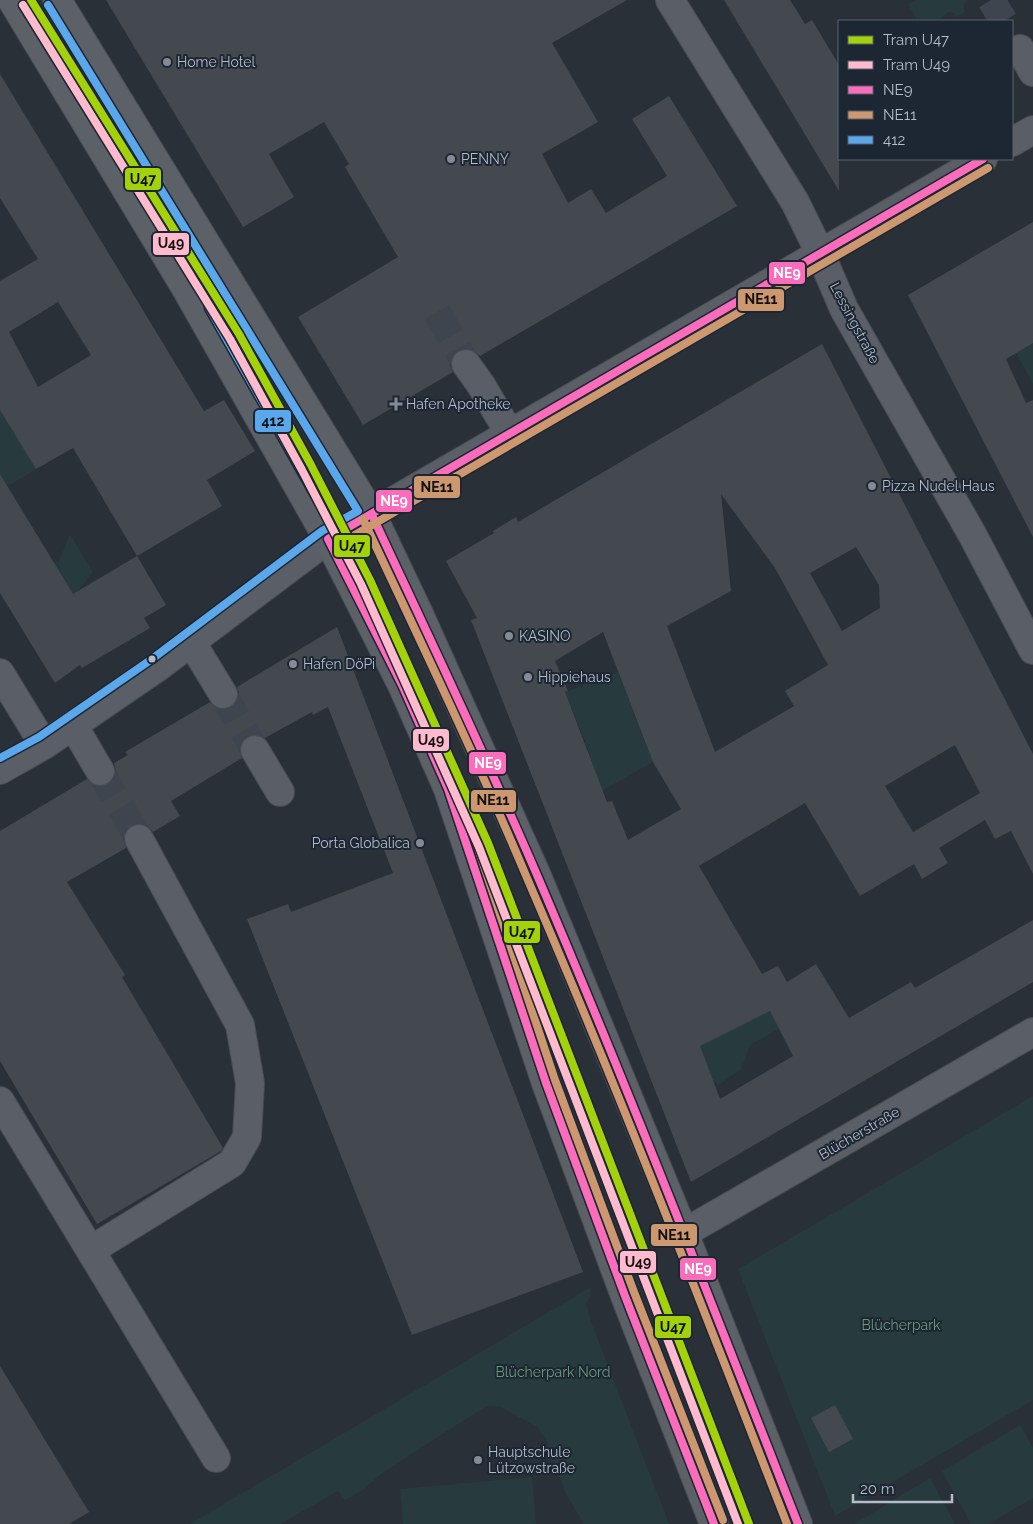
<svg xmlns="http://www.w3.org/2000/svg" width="1033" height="1524" viewBox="0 0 1033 1524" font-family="Raleway,sans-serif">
	<rect width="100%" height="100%" fill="#2a3038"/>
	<!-- green -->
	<path fill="#273a3e" d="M916 0H970L964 4 963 8 965 12 956 17 954 13 949 12 941 17 939 21H918L908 4Z
		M1033 342V384L1015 351Z
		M0 387 10 427 21 444 32 437 47 463 8 486 3 479 0 480Z
		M70 534 93 572 68 603 47 567 59 561Z
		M618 672 653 762 600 792C594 763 578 718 563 693Z
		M770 1011 789 1023 750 1045 741 1069 719 1085 711 1079 699 1045Z
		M1033 1096V1400L835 1516 738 1269Z
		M591 1287 590 1297 586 1303 592 1324 669 1524H584L566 1494 546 1439 537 1427 501 1407 488 1406 480 1410 382 1473 363 1490 345 1500 338 1491 280 1524H190Z
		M1020 1425 1033 1448V1498L988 1524H971L942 1471Z
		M532 1477 536 1524H403L400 1489Z
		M930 1478 955 1524H854Z"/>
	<!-- building -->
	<path fill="#444950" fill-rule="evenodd" d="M106 0H627L552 43 598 122 542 154 568 203 591 189 606 213 667 176 632 119 669 96 737 206 480 356 472 350 465 348 457 351 452 358 450 365 453 372 363 425 298 317 398 257 345 167 349 164 324 122 269 154 294 197 243 227Z
		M724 0H790L805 24 812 20 839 65V191Z
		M0 74 204 411 224 400 255 451 207 480 222 506 137 556 166 605 144 618 150 628 82 668 80 665 55 683 0 593V474L73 594 137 556 73 448 36 469 0 410V281L38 259 0 198ZM58 302 91 355 38 387 9 332Z
		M1033 222V343L1006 359 1026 403 1033 400V537L908 295Z
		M822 344 1033 754V874L1011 831 995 839 985 820 939 848 948 863 922 879 914 864 860 896 805 803 699 866 762 974 778 966 787 982 816 964 849 1018 911 982 915 988 1033 920V982L691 1182 471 620 477 618 446 561 494 533 493 531 516 517 518 522ZM721 494 775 568 828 665 785 691 794 706 715 752 667 626 731 591ZM856 547 879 585 880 608 842 631 810 573ZM603 632 653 762 681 809 628 840 612 801 607 802 565 692 568 691 555 661ZM955 745 980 793 913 832 885 786ZM770 1011 793 1056 720 1099 700 1046Z
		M337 627 583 1272 412 1335 247 919 288 904 291 912 393 873 328 707 313 715 312 712 265 738 255 734 247 737 242 742 239 750 242 758 171 801 180 816 153 832 148 826 140 823 131 826 126 830 123 838 126 848 67 882 125 975 122 977 223 1148 221 1151 97 1224 0 1061V831L87 779 93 785 100 787 108 784 114 778 116 771 114 763 128 755 125 752 210 702 216 708 224 710 231 708 237 701 239 693 237 687Z
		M0 1366 89 1512 69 1524H0Z
		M835 1405 853 1439 829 1452 811 1418Z"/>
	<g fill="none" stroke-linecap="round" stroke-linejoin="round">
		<!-- minor-tunnel -->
		<path stroke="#3f454e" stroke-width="28" stroke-dasharray="28 14" stroke-linecap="butt" d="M991 0 1004 21
			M437 312 466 364
			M223 694 255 750
			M100 771 139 839"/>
		<defs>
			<path id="minor" d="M670 0 795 202 820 253 844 309 972 534 1033 650
				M1020 49 1033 72
				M1012 142 1033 130
				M466 364 481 385 510 434
				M192 643 223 694
				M0 673 44 745
				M73 725 100 771
				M255 750 280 792
				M0 770 44 745 158 667 328 539 983 159
				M0 1101 216 1458
				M684 1233 1033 1032
				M91 1250 232 1163 247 1137 250 1083 240 1025 139 839"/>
			<path id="major" d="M12 0 187 290 328 539 402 685 448 789 546 1083 625 1296 714 1524
				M57 0 372 515 419 614 537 876 684 1233 798 1524"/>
		</defs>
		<!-- minor casing -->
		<use href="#minor" stroke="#484c53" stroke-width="30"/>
		<!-- major casing -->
		<use href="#major" stroke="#484c55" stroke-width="30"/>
		<!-- minor -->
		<use href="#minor" stroke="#5a5e66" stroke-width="28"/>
		<!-- major -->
		<use href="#major" stroke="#5c6168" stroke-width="28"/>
		<defs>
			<path id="bus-1" d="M372 515C428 635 485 754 537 875 629 1090 713 1307 798 1524
				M714 1524 625 1296 546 1083 448 789 402 685 328 539 983 159"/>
			<path id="bus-2" d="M363 519C419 638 476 757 527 878 619 1091 703 1308 787 1524
				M723 1520 634 1292 555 1080 457 785 411 680 341 543 988 168"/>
			<path id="bus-3" d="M209 308 337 534
				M0 758 39 737 152 659 322 531 358 511 48 5"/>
		</defs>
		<!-- bus-1 casing -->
		<use href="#bus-1" stroke="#1d2633" stroke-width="11"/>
		<!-- bus-2 casing -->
		<use href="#bus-2" stroke="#1d2633" stroke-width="11"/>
		<!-- bus-3 casing -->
		<use href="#bus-3" stroke="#1d2633" stroke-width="11"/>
		<!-- bus-1 -->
		<use href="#bus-1" stroke="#fb6dba" stroke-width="8"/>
		<!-- bus-2 -->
		<use href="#bus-2" stroke="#cd976f" stroke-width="8"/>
		<!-- bus-3 -->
		<use href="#bus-3" stroke="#5aa8eb" stroke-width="8"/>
		<defs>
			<path id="tram-1" d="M31 0 239 334 311 465 370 580 488 843 749 1524"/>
			<path id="tram-2" d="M23 5 230 339 302 470 361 584 479 847 738 1524"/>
		</defs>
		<!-- tram-1 casing -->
		<use href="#tram-1" stroke="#1d2633" stroke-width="11"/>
		<!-- tram-2 casing -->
		<use href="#tram-2" stroke="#1d2633" stroke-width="11"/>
		<!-- tram-1 -->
		<use href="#tram-1" stroke="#a3d20b" stroke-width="8"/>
		<!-- tram-2 -->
		<use href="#tram-2" stroke="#ffbacd" stroke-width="8"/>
	</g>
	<!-- markers -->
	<g fill="#848b96" stroke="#1d2633" stroke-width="2">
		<circle cx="167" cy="62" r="5"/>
		<circle cx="451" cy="159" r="5"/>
		<path d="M393.5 396.5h5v5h5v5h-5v5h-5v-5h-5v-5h5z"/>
		<circle cx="872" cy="486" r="5"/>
		<circle cx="509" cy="636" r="5"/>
		<circle cx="293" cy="664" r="5"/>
		<circle cx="528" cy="677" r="5"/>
		<circle cx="420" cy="843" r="5"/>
		<circle cx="478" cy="1460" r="5"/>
	</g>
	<circle fill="#b4bcc9" stroke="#1d2633" stroke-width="2" cx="152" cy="659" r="4.5"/>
	<g text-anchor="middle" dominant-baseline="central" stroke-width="4" stroke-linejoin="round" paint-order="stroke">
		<!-- poi labels -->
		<g font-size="14" fill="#b4bcc9" stroke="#1d2633" text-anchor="start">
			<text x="177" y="62">Home Hotel</text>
			<text x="461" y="159">PENNY</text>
			<text x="406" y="404">Hafen Apotheke</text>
			<text x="882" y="486">Pizza Nudel Haus</text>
			<text x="519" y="636">KASINO</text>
			<text x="303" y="664">Hafen DöPi</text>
			<text x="538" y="677">Hippiehaus</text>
			<text x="410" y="843" text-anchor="end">Porta Globalica</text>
			<text x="488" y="1452">Hauptschule<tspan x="488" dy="16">Lützowstraße</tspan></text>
		</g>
		<!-- street labels -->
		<g font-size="14" fill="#b4bcc9" stroke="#1d2633">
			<text transform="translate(855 323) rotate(62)">Lessingstraße</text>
			<text transform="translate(859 1133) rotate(-30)">Blücherstraße</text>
		</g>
		<!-- park labels -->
		<g font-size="14" fill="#6b9a76" stroke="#1d2633">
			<text x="901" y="1325">Blücherpark</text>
			<text x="553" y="1372">Blücherpark Nord</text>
		</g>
	</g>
	<g stroke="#1d2633" stroke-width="2">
		<rect x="124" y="167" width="38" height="24" rx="5" fill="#a3d20b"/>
		<rect x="152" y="232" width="38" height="24" rx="5" fill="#ffbacd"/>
		<rect x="768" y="261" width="38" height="24" rx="5" fill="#fb6dba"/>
		<rect x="737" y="288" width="48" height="24" rx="5" fill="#cd976f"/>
		<rect x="254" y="409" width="38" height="24" rx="5" fill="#5aa8eb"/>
		<rect x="413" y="475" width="48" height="24" rx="5" fill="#cd976f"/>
		<rect x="375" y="489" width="38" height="24" rx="5" fill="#fb6dba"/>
		<rect x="333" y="534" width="38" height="24" rx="5" fill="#a3d20b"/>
		<rect x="412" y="728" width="38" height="24" rx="5" fill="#ffbacd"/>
		<rect x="468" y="751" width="39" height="24" rx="5" fill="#fb6dba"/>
		<rect x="470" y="789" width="47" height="24" rx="5" fill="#cd976f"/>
		<rect x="503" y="920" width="38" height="24" rx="5" fill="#a3d20b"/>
		<rect x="650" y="1223" width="48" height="24" rx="5" fill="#cd976f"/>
		<rect x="619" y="1250" width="38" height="24" rx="5" fill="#ffbacd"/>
		<rect x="679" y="1257" width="38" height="24" rx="5" fill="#fb6dba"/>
		<rect x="654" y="1315" width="38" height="24" rx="5" fill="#a3d20b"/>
	</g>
	<g font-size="14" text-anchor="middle" font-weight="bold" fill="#fff">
		<text x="787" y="278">NE9</text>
		<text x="394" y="506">NE9</text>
		<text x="488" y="768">NE9</text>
		<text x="698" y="1274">NE9</text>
	</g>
	<g font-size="14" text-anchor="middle" font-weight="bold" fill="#111">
		<text x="143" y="184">U47</text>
		<text x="171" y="248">U49</text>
		<text x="761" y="304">NE11</text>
		<text x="273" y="426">412</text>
		<text x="437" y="492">NE11</text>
		<text x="352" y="551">U47</text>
		<text x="431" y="745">U49</text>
		<text x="493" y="805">NE11</text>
		<text x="522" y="937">U47</text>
		<text x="674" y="1240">NE11</text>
		<text x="638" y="1267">U49</text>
		<text x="673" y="1332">U47</text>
	</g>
	<!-- legend -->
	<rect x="838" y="20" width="175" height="140" fill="#1d2633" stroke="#59626f"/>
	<rect x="848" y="36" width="25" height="8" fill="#a3d20b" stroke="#59626f"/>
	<text x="883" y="45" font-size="15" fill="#b4bcc9">Tram U47</text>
	<rect x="848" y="61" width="25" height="8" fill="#ffbacd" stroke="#59626f"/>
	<text x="883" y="70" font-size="15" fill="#b4bcc9">Tram U49</text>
	<rect x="848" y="86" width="25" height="8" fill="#fb6dba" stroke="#59626f"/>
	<text x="883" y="95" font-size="15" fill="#b4bcc9">NE9</text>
	<rect x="848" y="111" width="25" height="8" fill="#cd976f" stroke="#59626f"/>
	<text x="883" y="120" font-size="15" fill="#b4bcc9">NE11</text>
	<rect x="848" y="136" width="25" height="8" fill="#5aa8eb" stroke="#59626f"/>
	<text x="883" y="145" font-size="15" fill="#b4bcc9">412</text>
	<!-- scale -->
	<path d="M853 1494v8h99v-8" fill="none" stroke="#b4bcc9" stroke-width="2.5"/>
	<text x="860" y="1494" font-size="15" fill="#b4bcc9" stroke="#1d2633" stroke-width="4" paint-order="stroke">20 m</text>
</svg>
